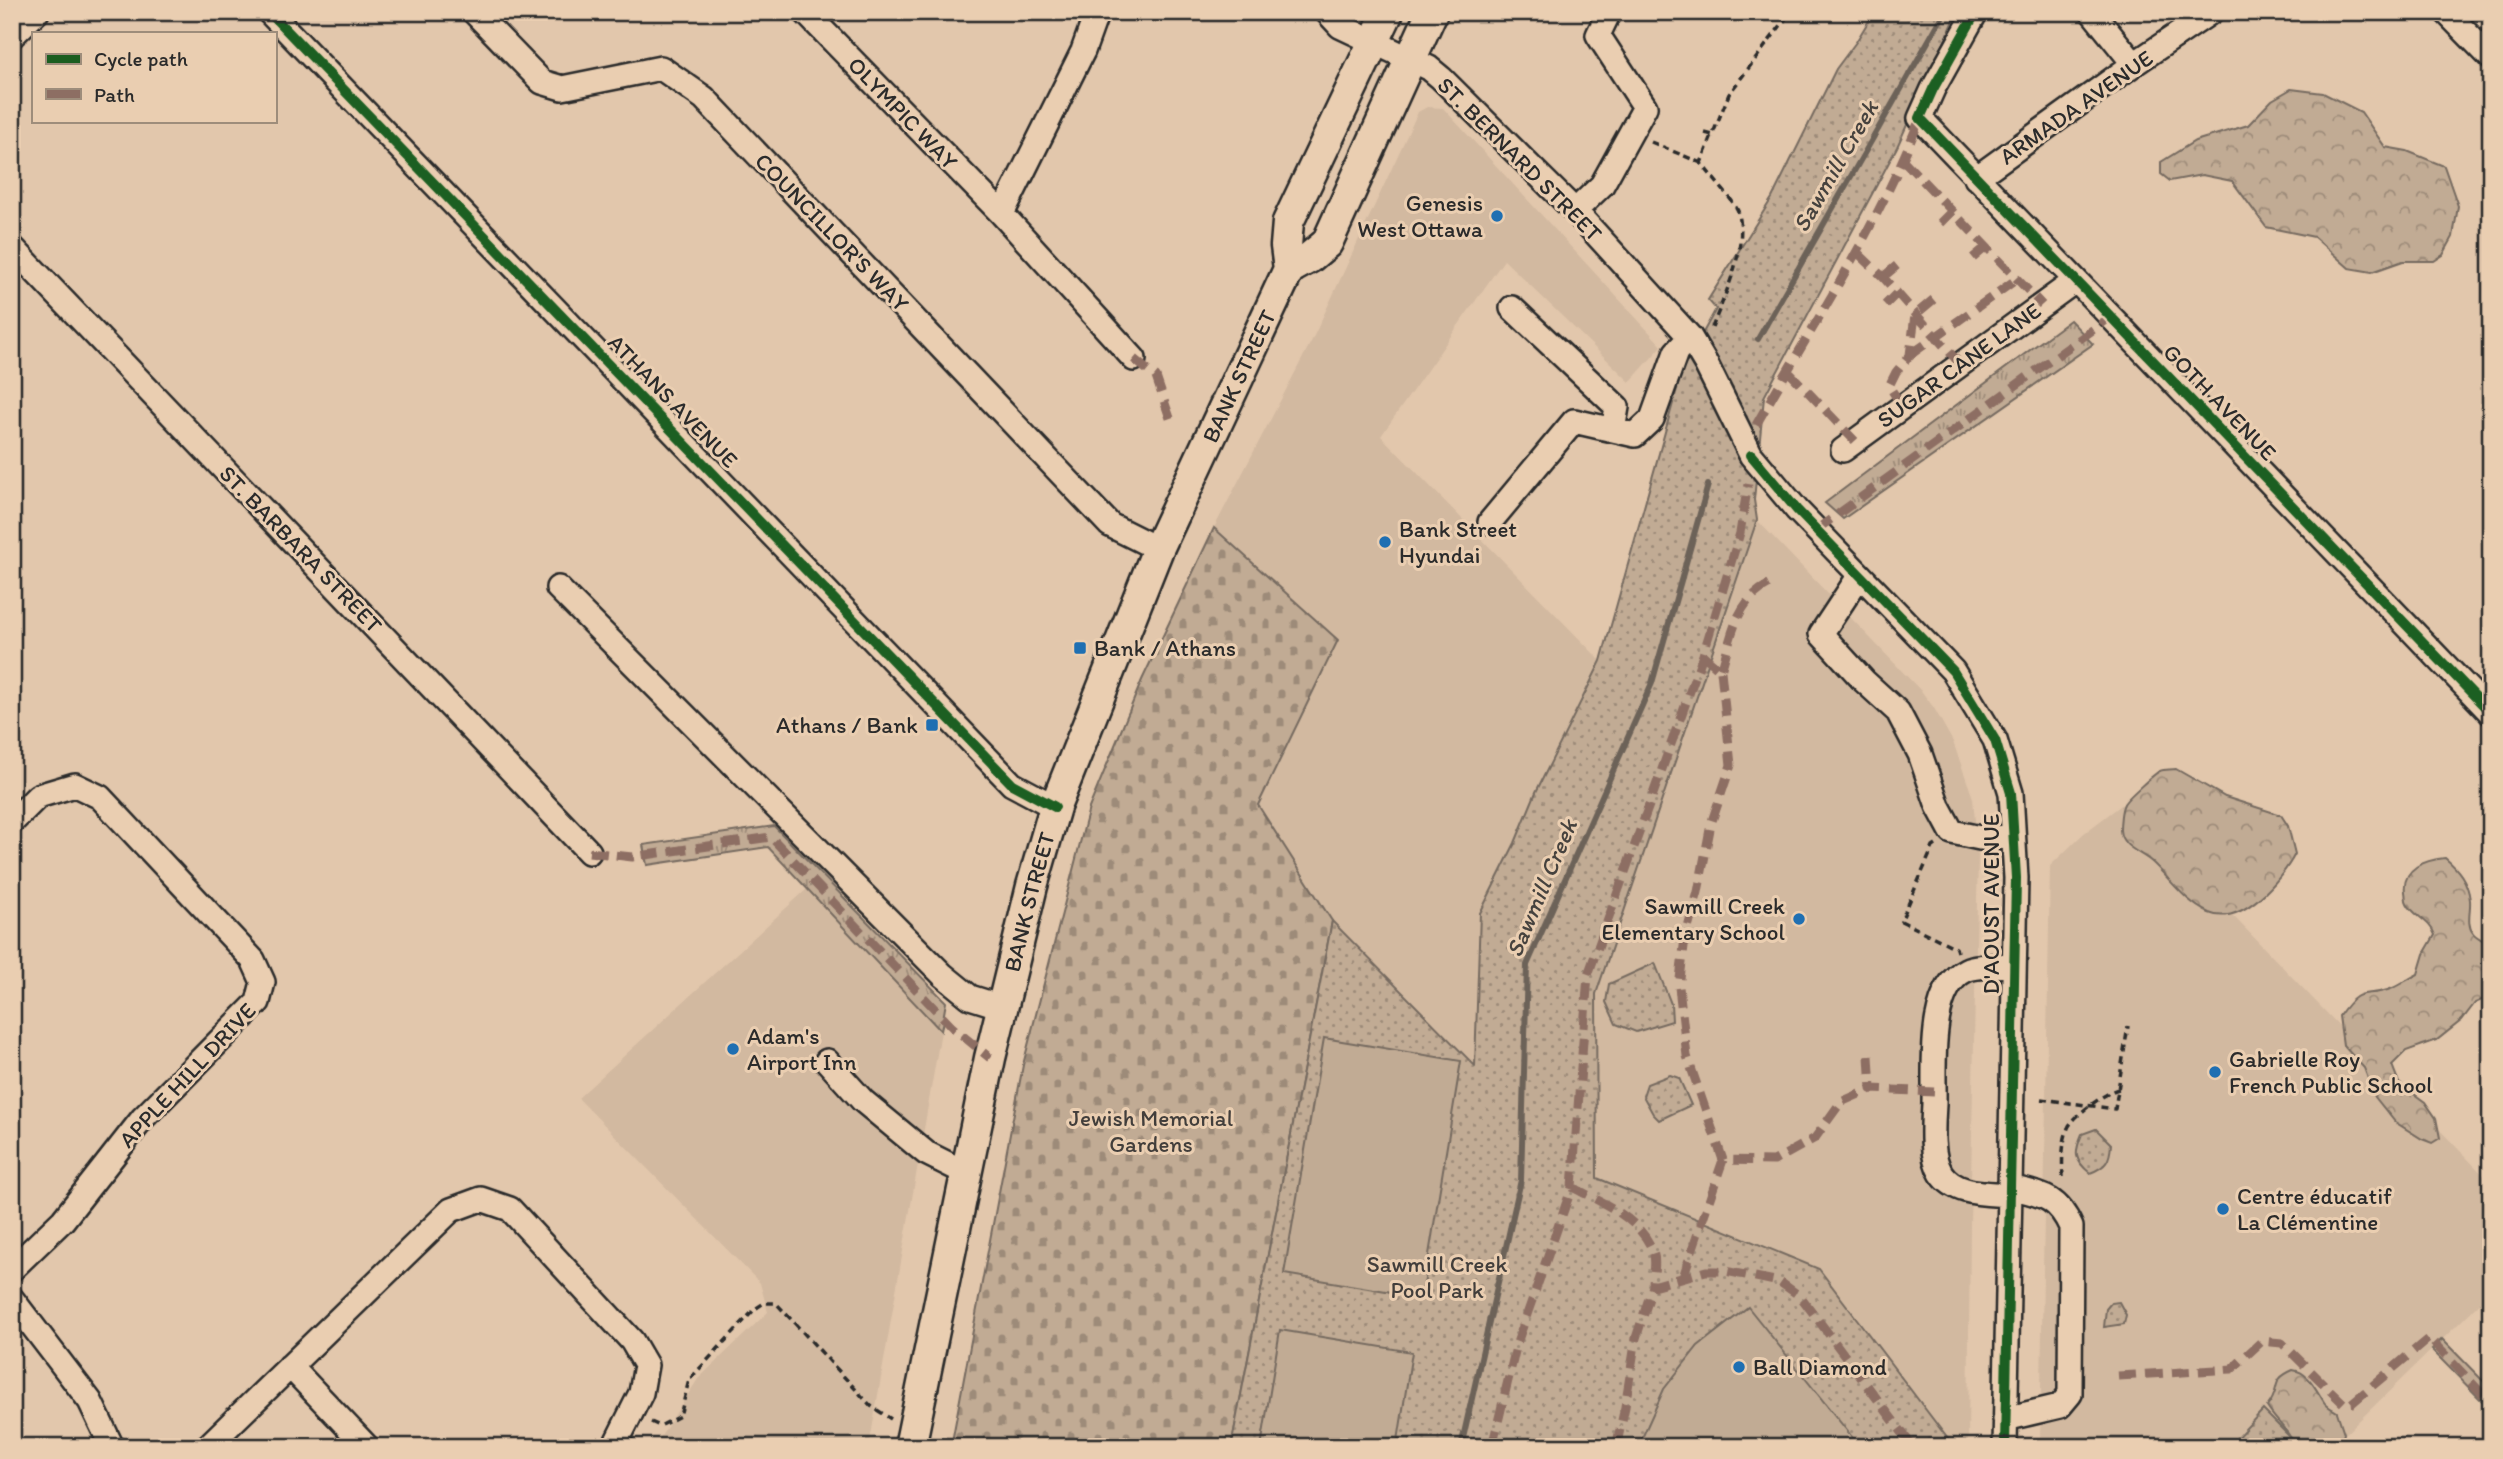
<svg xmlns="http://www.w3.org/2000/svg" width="2503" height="1459" viewBox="0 0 2503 1459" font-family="Itim,sans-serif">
	<defs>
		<pattern id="grass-tufts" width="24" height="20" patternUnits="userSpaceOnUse" patternTransform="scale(1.75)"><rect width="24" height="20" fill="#c1ab94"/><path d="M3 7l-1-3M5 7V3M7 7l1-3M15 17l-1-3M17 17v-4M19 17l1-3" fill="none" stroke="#9d8b79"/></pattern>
		<pattern id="forest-crowns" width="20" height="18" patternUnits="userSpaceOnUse" patternTransform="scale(1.75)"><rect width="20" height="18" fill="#c1ab94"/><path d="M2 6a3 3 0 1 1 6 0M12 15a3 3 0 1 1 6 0" fill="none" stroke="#9d8b79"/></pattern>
		<pattern id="cemetery-stones" width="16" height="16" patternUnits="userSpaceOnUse" patternTransform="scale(1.75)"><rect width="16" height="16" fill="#c1ab94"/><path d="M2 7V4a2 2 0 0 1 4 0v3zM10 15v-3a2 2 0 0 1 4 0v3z" fill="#9d8b79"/></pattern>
		<pattern id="park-dots" width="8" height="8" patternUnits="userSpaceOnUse" patternTransform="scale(1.75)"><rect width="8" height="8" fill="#c1ab94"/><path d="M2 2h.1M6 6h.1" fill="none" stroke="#9d8b79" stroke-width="1.8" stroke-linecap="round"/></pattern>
	</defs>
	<rect width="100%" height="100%" fill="#e2c7ac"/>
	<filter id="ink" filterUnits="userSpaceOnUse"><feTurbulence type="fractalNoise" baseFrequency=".0143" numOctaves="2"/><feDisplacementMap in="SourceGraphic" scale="14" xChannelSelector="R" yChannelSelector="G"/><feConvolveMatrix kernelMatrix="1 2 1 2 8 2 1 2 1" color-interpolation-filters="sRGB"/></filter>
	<g filter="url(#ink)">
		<!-- built -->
		<path fill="#d2b9a0" d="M1427 107 1443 108 1662 346 1630 382 1504 260 1381 436 1601 661 1475 1067 1332 921 1258 805 1338 640 1214 528 1313 338 1418 112Z
			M1757 520 1922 692 1934 708 1953 742 1973 798 1978 856 1970 1225 1968 1447H1954L1819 1269 1596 1178V994Z
			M2124 803 2491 1183V1292L2332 1447H2040L2050 866 2083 834Z
			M807 889 941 1031 869 1447H654L698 1379 768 1312 760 1283 578 1098Z"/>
		<!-- grass -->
		<path fill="url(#grass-tufts)" stroke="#766b60" stroke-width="2" d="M2070 320 2093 344 1843 519 1825 503Z
			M774 826 946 1002 941 1031 768 847 647 865 643 845Z
			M2442 1339 2491 1389V1410L2432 1350Z"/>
		<!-- forest -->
		<path fill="url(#forest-crowns)" stroke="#766b60" stroke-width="2" d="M2291 89 2323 93 2361 112 2385 147 2407 151 2444 166 2458 206 2453 237 2443 255 2434 261H2403L2372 272 2349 268 2314 237 2266 227 2232 181 2202 175 2170 181 2161 174V162L2195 141 2248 125 2272 100Z
			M2176 769 2225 797 2281 815 2288 826 2295 854C2282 879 2242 927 2209 913 2185 902 2171 880 2153 863 2142 852 2121 848 2120 830 2120 824 2121 809 2124 804 2126 799 2155 773 2160 771 2164 769 2171 770 2176 769Z
			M2445 858C2458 869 2468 881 2470 900 2471 910 2466 924 2473 933 2477 938 2486 941 2491 947V996L2475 1003 2462 1020 2437 1040 2406 1051 2392 1065 2399 1083 2425 1102 2436 1118 2440 1138 2432 1143 2422 1139 2395 1122 2375 1097 2364 1068 2343 1045 2339 1016C2362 983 2363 1000 2393 988 2401 984 2410 978 2418 974L2424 954 2435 935C2430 920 2413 916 2407 903 2405 900 2406 896 2405 892 2402 868 2425 860 2445 858Z
			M2293 1370C2309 1372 2316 1390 2324 1402 2327 1407 2333 1409 2337 1412L2344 1433 2341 1447H2295C2290 1431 2276 1422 2267 1407 2283 1387 2268 1381 2293 1370Z"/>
		<!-- cemetery -->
		<path fill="url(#cemetery-stones)" stroke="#766b60" stroke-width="2" d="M1214 528 1338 640 1258 805 1332 921 1231 1447H951L1023 1065 1089 808 1142 680Z"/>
		<!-- park -->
		<path fill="url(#park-dots)" stroke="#766b60" stroke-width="2" d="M1874 12H1958L1897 147 1764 397 1754 500 1757 520 1596 994 1597 1178 1819 1269 1954 1447H1231L1332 921 1475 1066 1480 913 1515 843 1536 792 1601 661 1682 371 1716 309 1708 300 1772 198 1836 69 1856 42Z
			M1655 963 1671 1004 1672 1021 1636 1032 1616 1024 1606 1002 1609 984Z
			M1670 1075 1679 1078 1691 1105 1659 1120 1653 1114 1643 1096 1647 1084Z
			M2096 1129 2111 1144C2110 1161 2106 1167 2090 1173 2074 1160 2074 1153 2082 1134Z
			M2119 1302 2126 1315 2124 1324 2104 1327 2106 1309 2111 1303Z
			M2263 1410 2297 1444 2294 1447 2230 1445Z"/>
		<!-- pitch -->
		<path fill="#c1ab94" stroke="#766b60" stroke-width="2" d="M1324 1038 1461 1061 1422 1297 1284 1274Z
			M1748 1307 1860 1447H1638L1664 1389 1698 1346Z
			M1280 1330 1412 1352 1397 1447H1261Z"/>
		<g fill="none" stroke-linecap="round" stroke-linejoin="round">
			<!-- stream -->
			<path stroke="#6c6259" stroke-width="6" d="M1758 339 1945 12
				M1461 1447 1521 1180 1527 965 1652 683 1708 485"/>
			<defs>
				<path id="minor" d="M269 12 1012 784 1055 807
					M474 12 542 82 562 88 661 68 704 98 1110 525 1158 549
					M805 12 1002 214 1134 359
					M1327 12 1340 26 1429 68 1441 78 1575 211 1690 337 1706 364 1751 455 1797 510 1953 671 1995 740 2011 793 2016 878 2005 1447
					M1976 12 1933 89 1920 118 2491 713
					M2092 12 2134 64
					M2446 12 2491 58
					M12 36 37 12
					M1976 178 2134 64 2211 12
					M1575 211 1602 185 1645 107 1598 35 1609 12
					M1002 214 1083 51 1097 12
					M12 247 589 852
					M1512 308 1617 407 1613 430
					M1843 450 2075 281
					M1490 522 1574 421 1635 435 1652 419 1676 352 1690 337
					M1860 575 1821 634 1864 681 1898 712 1920 754 1938 806 1952 832 1980 838 2013 837
					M558 588 943 975 970 997 1002 1007
					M12 822 38 796 75 785 100 797 253 960 263 982 258 1002 143 1118 63 1220 12 1269
					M827 1061 863 1101 926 1153 966 1173
					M2009 1195C1986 1193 1955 1195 1941 1173 1930 1155 1933 1124 1934 1104 1935 1069 1927 989 1966 970 1976 965 2003 966 2014 965
					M12 1299 90 1401 112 1447
					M290 1366 367 1447
					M2005 1419 2060 1406 2070 1394 2071 1227C2057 1195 2040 1195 2010 1187
					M207 1447 451 1210 481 1199 510 1209 632 1341 646 1365 641 1393 614 1447"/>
				<g id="major">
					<path d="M1289 269 1309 258 1327 243 1432 12"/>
					<path id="s1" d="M910 1447 990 1058 1032 886 1055 807 1158 549 1289 269 1286 246 1288 222 1388 12"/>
				</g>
			</defs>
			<!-- minor casing -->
			<use href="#minor" stroke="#2b2b2b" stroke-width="28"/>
			<!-- major casing -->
			<use href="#major" stroke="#2b2b2b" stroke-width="35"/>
			<!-- path -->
			<path stroke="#2b2b2b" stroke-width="3.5" stroke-dasharray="7 5" stroke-linecap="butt" d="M1705 133 1713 135
				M1651 142 1701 163
				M1712 328C1724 296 1749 247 1738 211 1734 201 1709 174 1701 163L1729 94 1791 12
				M1936 845 1933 847 1901 921 1956 948 1957 952
				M2041 1099 2115 1109 2128 1026
				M2063 1177C2062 1162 2062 1143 2068 1128 2072 1117 2107 1091 2119 1089
				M651 1422 660 1426 680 1416 689 1380 755 1309 764 1303H776L871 1406 891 1419"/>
			<!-- minor -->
			<use href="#minor" stroke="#eaceb1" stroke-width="23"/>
			<!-- major -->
			<use href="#major" stroke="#eaceb1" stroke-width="30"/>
			<!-- quiet -->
			<path stroke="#8d6e63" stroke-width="9" stroke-dasharray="18 9" stroke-linecap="butt" d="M1904 161 2042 305
				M1940 223 1952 211
				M1858 253 1883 277 1960 364
				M1973 258 1986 247
				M1883 277 1901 262
				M1885 305 1896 294
				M1910 355 2017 279
				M1134 359 1156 377 1172 424
				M1788 371 1855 441
				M1902 406 1889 386 1896 372 1910 355 1915 315 1934 299
				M1756 425C1814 323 1877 229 1920 118
				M1816 530 2109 318
				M1703 655 1721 671C1732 636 1735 601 1770 584
				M1721 671 1731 765 1711 824 1698 892 1685 938 1679 987 1687 1056 1723 1160 1774 1161 1815 1138 1841 1102 1871 1089
				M589 852 632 857 771 837 952 1027 990 1058
				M1869 1056 1871 1089 1934 1092
				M1572 1187C1601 1202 1641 1218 1653 1252 1657 1261 1653 1276 1653 1286
				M1683 1277 1723 1160
				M2118 1376 2232 1369 2262 1341 2282 1343 2344 1404 2352 1403 2429 1338 2491 1403
				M1492 1447 1517 1343 1572 1187 1588 975 1703 655 1740 533 1748 484
				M1616 1447 1625 1407 1636 1338 1653 1286 1706 1271H1725L1780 1282 1801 1297 1913 1447"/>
			<defs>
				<path id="cycleway" d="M269 12 1012 784 1055 807
					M1976 12 1933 89 1920 118 2491 713
					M1751 455 1797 510 1953 671 1995 740 2011 793 2016 878 2005 1447"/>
			</defs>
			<!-- cycleway casing -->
			<use href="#cycleway" stroke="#eaceb1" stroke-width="15"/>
			<!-- cycleway -->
			<use href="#cycleway" stroke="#1b5e20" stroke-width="10"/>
		</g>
	</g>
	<!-- markers -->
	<g fill="#1f6fb2" stroke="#eaceb1" stroke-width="2.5">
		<circle cx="1497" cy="216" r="7"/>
		<circle cx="1385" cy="542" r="7"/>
		<rect x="1073" y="641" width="14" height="14" rx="3.5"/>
		<rect x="925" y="718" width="14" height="14" rx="3.5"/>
		<circle cx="1799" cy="919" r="7"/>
		<circle cx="733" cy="1049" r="7"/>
		<circle cx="2215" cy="1072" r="7"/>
		<circle cx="2223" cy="1209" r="7"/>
		<circle cx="1739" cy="1367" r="7"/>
	</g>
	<g text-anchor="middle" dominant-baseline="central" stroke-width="6" stroke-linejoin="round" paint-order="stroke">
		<!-- street labels -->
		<g font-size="23" fill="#2b2b2b" stroke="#eaceb1">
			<text transform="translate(2076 107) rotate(-35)">ARMADA AVENUE</text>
			<text transform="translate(903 113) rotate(46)">OLYMPIC WAY</text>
			<text transform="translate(1520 159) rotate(45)">ST. BERNARD STREET</text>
			<text transform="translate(832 232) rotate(46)">COUNCILLOR'S WAY</text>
			<text transform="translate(1959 365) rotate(-36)">SUGAR CANE LANE</text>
			<text stroke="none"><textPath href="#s1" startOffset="1125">BANK STREET</textPath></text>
			<text transform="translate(673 401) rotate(46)">ATHANS AVENUE</text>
			<text transform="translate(2220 402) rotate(46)">GOTH AVENUE</text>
			<text transform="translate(301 549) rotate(46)">ST. BARBARA STREET</text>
			<text stroke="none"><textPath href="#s1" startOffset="558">BANK STREET</textPath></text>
			<text transform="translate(1991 904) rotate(-90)">D'AOUST AVENUE</text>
			<text transform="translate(187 1075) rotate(-47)">APPLE HILL DRIVE</text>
		</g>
		<!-- poi labels -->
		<g font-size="23" fill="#2b2b2b" stroke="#eaceb1" text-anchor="start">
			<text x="1483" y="203" text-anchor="end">Genesis<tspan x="1483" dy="26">West Ottawa</tspan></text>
			<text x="1399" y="529">Bank Street<tspan x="1399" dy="26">Hyundai</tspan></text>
			<text x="1094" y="648">Bank / Athans</text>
			<text x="918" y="725" text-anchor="end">Athans / Bank</text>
			<text x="1785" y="906" text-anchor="end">Sawmill Creek<tspan x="1785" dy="26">Elementary School</tspan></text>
			<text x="747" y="1036">Adam's<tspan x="747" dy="26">Airport Inn</tspan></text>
			<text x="2229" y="1059">Gabrielle Roy<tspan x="2229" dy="26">French Public School</tspan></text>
			<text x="2237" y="1196">Centre éducatif<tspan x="2237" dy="26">La Clémentine</tspan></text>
			<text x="1753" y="1367">Ball Diamond</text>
		</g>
		<!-- park labels -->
		<g font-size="23" fill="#423e3b" stroke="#eaceb1">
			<text x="1151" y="1118">Jewish Memorial<tspan x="1151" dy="26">Gardens</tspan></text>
			<text x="1437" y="1264">Sawmill Creek<tspan x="1437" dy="26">Pool Park</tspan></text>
		</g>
		<!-- water labels -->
		<g font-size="24" font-style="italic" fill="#46423e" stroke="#eaceb1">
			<text transform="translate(1835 166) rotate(-60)">Sawmill Creek</text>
			<text transform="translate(1541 888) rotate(-67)">Sawmill Creek</text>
		</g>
	</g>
	<!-- margin -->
	<rect width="2503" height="1459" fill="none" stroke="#eaceb1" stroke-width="42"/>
	<rect x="21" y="21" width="2461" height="1417" fill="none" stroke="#2b2b2b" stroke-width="2.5" filter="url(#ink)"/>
	<!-- legend -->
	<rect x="32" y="32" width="245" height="91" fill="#eaceb1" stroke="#9e8d7b" stroke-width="2"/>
	<rect x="46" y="54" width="35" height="10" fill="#1b5e20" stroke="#9e8d7b" stroke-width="2"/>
	<text x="94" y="66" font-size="21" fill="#2b2b2b">Cycle path</text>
	<rect x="46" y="89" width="35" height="10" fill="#8d6e63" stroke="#9e8d7b" stroke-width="2"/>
	<text x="94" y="102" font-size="21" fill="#2b2b2b">Path</text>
</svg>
